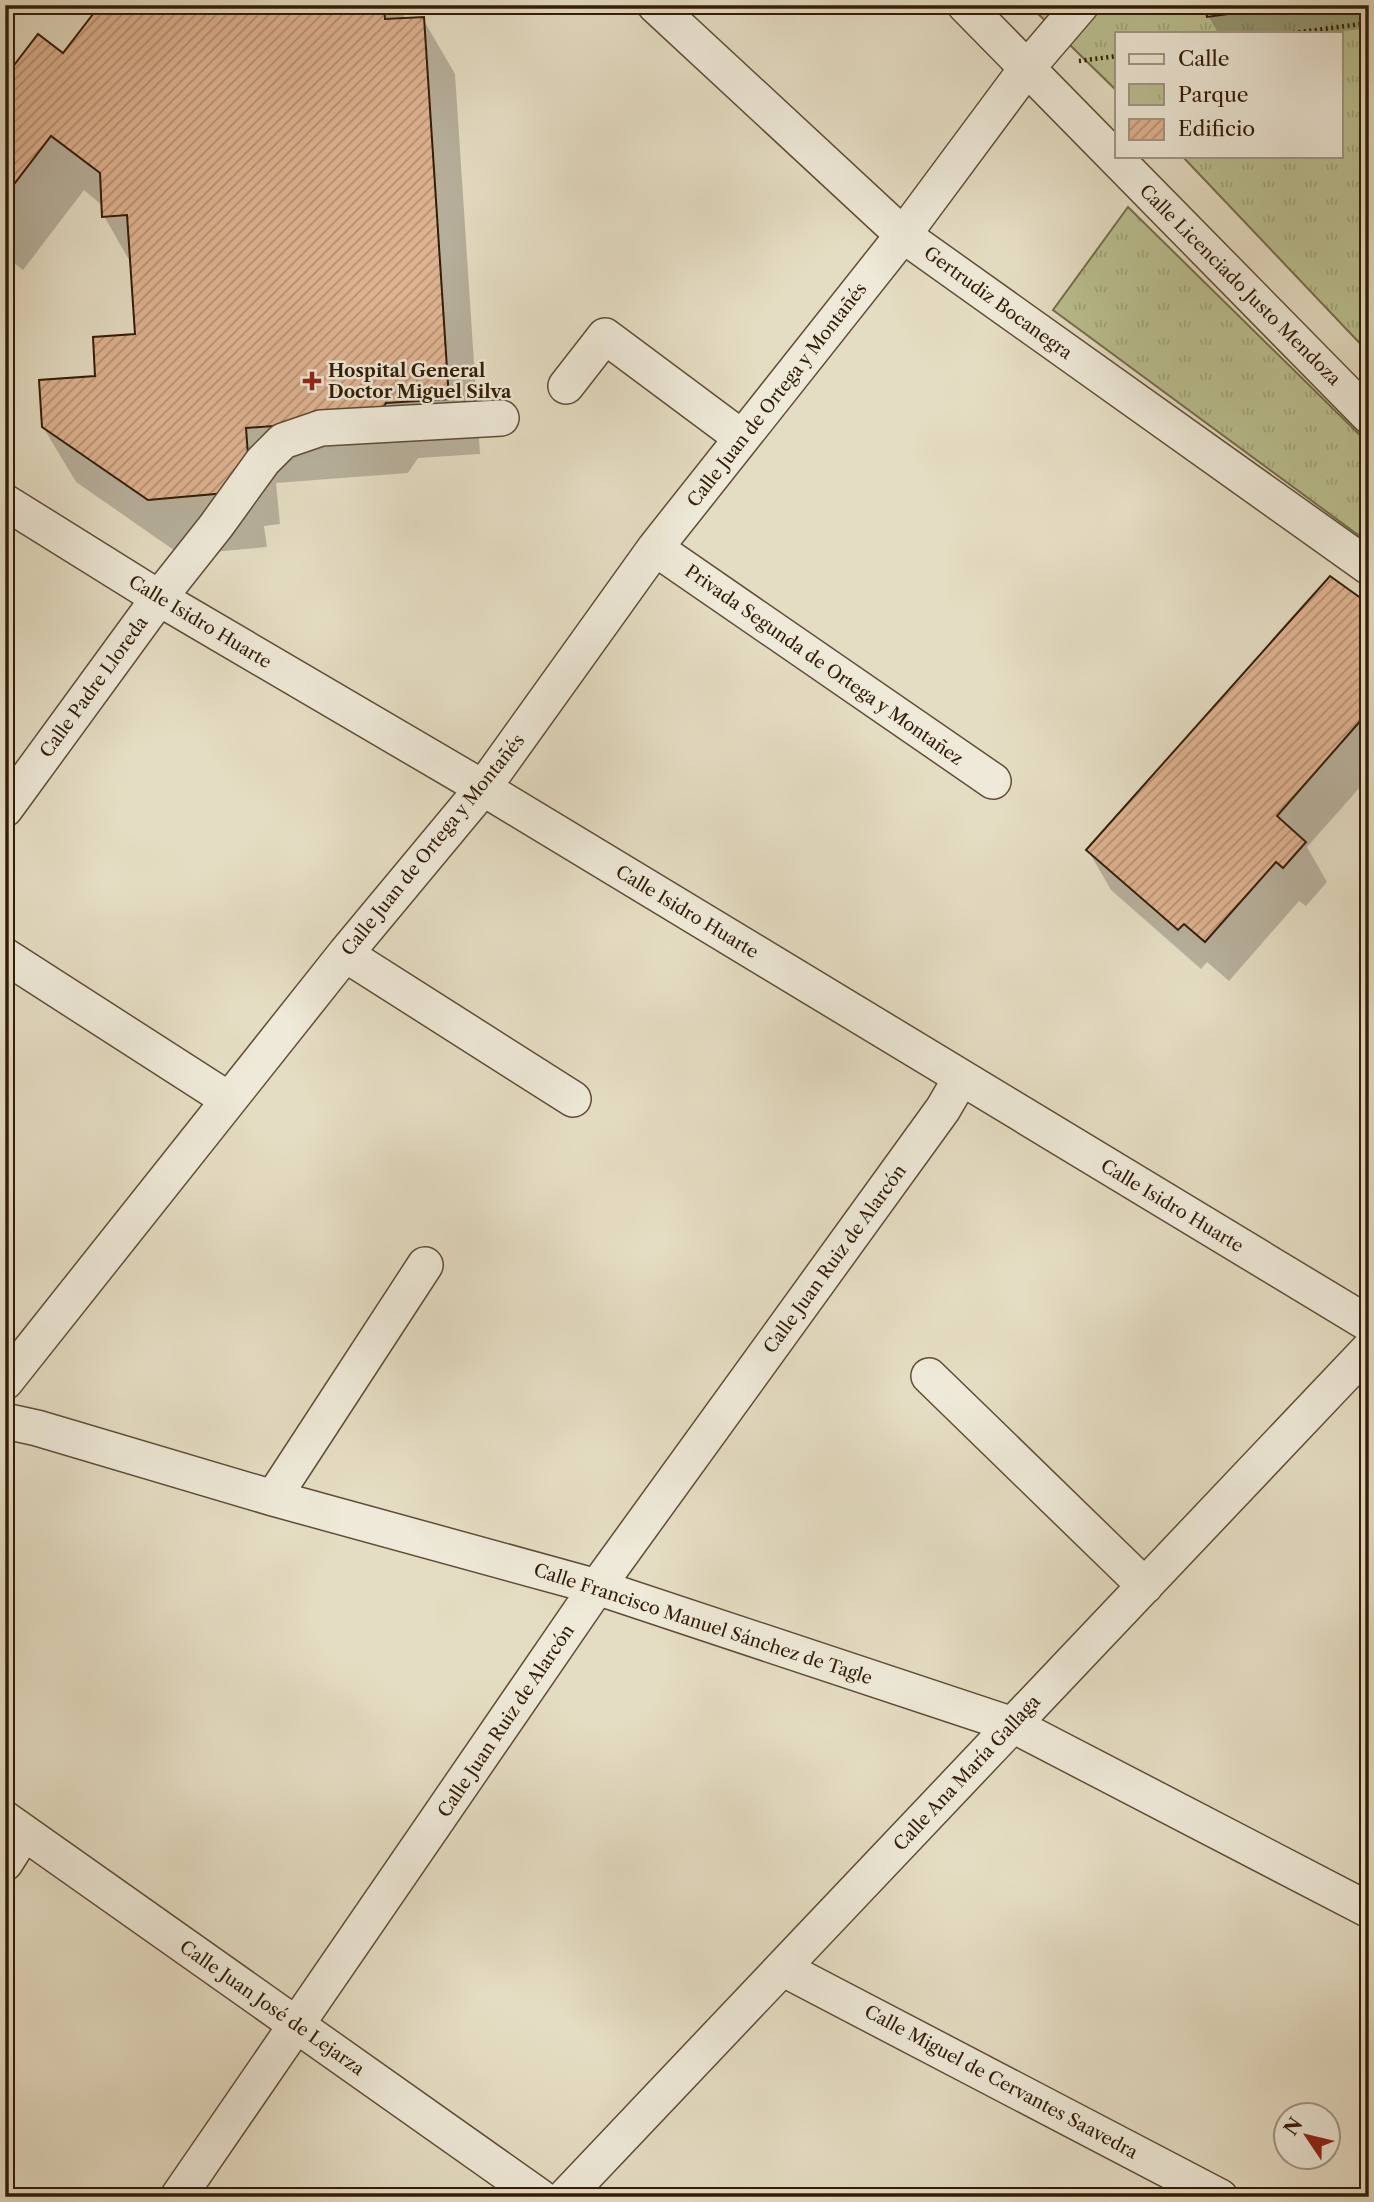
<svg xmlns="http://www.w3.org/2000/svg" width="1374" height="2202" viewBox="0 0 1374 2202" font-family="'Libre Caslon Text',serif">
	<defs>
		<pattern id="park-tufts" width="24" height="20" patternUnits="userSpaceOnUse" patternTransform="scale(1.75)"><rect width="24" height="20" fill="#babf90"/><path d="M3 7l-1-3M5 7V3M7 7l1-3M15 17l-1-3M17 17v-4M19 17l1-3" fill="none" stroke="#a0a47b"/></pattern>
		<pattern id="building-hatch" width="6" height="6" patternUnits="userSpaceOnUse" patternTransform="scale(1.75)"><rect width="6" height="6" fill="#dfb391"/><path d="M-1 1l2-2M0 6l6-6M5 7l2-2" fill="none" stroke="#b59174"/></pattern>
	</defs>
	<rect width="100%" height="100%" fill="#e5ddc3"/>
	<filter id="stains"><feTurbulence type="fractalNoise" baseFrequency=".00286" numOctaves="4"/><feColorMatrix values="0 0 0 0 .2 0 0 0 0 .09 0 0 0 0 .02 0 0 0 .5 -.17"/></filter>
	<radialGradient id="worn" r=".72"><stop offset=".6" stop-color="#630" stop-opacity="0"/><stop offset="1" stop-color="#630" stop-opacity=".3"/></radialGradient>
	<!-- park -->
	<path fill="url(#park-tufts)" stroke="#766e4b" stroke-width="2" d="M1029 5H1369V353L1182 156H1341V33H1117V91Z
		M1128 207 1369 444V543L1053 310Z"/>
	<!-- shadow -->
	<path fill="#0003" d="M102 5H398L406 20 423 19 455 74 480 454 418 458 408 473 276 483 280 524 264 526 267 547 181 555 76 482 43 427 97 377 137 335 132 265 104 216 103 206 84 190 23 270 5 256V80L63 56Z
		M1207 5H1369V28L1328 33H1218L1209 17Z
		M1369 606V777L1307 847 1327 882 1306 906 1299 901 1229 981 1207 962 1201 969 1111 890 1088 850Z"/>
	<!-- building -->
	<path fill="url(#building-hatch)" stroke="#331d06" stroke-width="2" d="M100 5H384L385 19 424 17 449 399 386 403 376 418 246 428 249 469 234 471 237 492 148 500 42 427 39 380 95 376 93 337 135 334 127 215 102 217 100 173 51 136 5 196V77L38 34 63 53Z
		M1205 5H1294L1207 17Z
		M1330 576 1369 604V711L1277 816 1306 842 1283 868 1276 862 1205 942 1184 924 1178 930 1086 850Z"/>
	<g fill="none" stroke-linecap="round" stroke-linejoin="round">
		<defs>
			<path id="minor" d="M655 5 903 235 1369 567
				M965 5 1369 416
				M566 386 605 336 742 438
				M5 502 159 598 483 788 1369 1324
				M655 548 993 781
				M5 809 159 598 216 526 263 461 283 441 321 428 501 418
				M345 954 573 1099
				M5 956 229 1100
				M929 1376 1145 1586
				M5 1382 345 954 483 788 655 548 903 235 1027 68 1081 5
				M5 1421 37 1428 273 1498 597 1587 1013 1725 1369 1910
				M273 1498 425 1265
				M5 1819 540 2197
				M5 1863 24 1833
				M782 1968 1220 2197
				M178 2197 597 1587 943 1109 961 1078
				M565 2197 1369 1349"/>
		</defs>
		<!-- minor casing -->
		<use href="#minor" stroke="#604d35" stroke-width="38"/>
		<!-- path -->
		<path stroke="#331d06" stroke-width="4.5" stroke-dasharray="2 3.5" stroke-linecap="butt" d="M1293 33 1369 23
			M1079 61 1117 56"/>
		<!-- minor -->
		<use href="#minor" stroke="#eee9d8" stroke-width="35"/>
	</g>
	<!-- markers -->
	<path fill="#8f2418" stroke="#eee9d8" stroke-width="2.5" d="M308.5 370.5h7v7h7v7h-7v7h-7v-7h-7v-7h7z"/>
	<g text-anchor="middle" dominant-baseline="central" stroke-width="5" stroke-linejoin="round" paint-order="stroke">
		<!-- street labels -->
		<g font-size="18" fill="#331d06" stroke="#eee9d8">
			<text transform="translate(1240 285) rotate(45)">Calle Licenciado Justo Mendoza</text>
			<text transform="translate(998 303) rotate(36)">Gertrudiz Bocanegra</text>
			<text transform="translate(777 395) rotate(-52)">Calle Juan de Ortega y Montañés</text>
			<text transform="translate(200 622) rotate(31)">Calle Isidro Huarte</text>
			<text transform="translate(824 665) rotate(35)">Privada Segunda de Ortega y Montañez</text>
			<text transform="translate(94 687) rotate(-54)">Calle Padre Lloreda</text>
			<text transform="translate(433 845) rotate(-51)">Calle Juan de Ortega y Montañés</text>
			<text transform="translate(687 912) rotate(31)">Calle Isidro Huarte</text>
			<text transform="translate(1172 1206) rotate(31)">Calle Isidro Huarte</text>
			<text transform="translate(835 1259) rotate(-54)">Calle Juan Ruiz de Alarcón</text>
			<text transform="translate(703 1624) rotate(18)">Calle Francisco Manuel Sánchez de Tagle</text>
			<text transform="translate(506 1721) rotate(-56)">Calle Juan Ruiz de Alarcón</text>
			<text transform="translate(967 1773) rotate(-47)">Calle Ana María Gallaga</text>
			<text transform="translate(272 2008) rotate(35)">Calle Juan José de Lejarza</text>
			<text transform="translate(1001 2082) rotate(28)">Calle Miguel de Cervantes Saavedra</text>
		</g>
		<!-- poi labels -->
		<g font-size="18" font-weight="bold" fill="#331d06" stroke="#eee9d8" text-anchor="start">
			<text x="328" y="371">Hospital General<tspan x="328" dy="21">Doctor Miguel Silva</tspan></text>
		</g>
	</g>
	<!-- margin -->
	<rect width="1374" height="2202" fill="none" stroke="#e5ddc3" stroke-width="28"/>
	<rect x="7" y="7" width="1360" height="2188" fill="none" stroke="#331d06" stroke-width="3.5"/>
	<rect x="14" y="14" width="1346" height="2174" fill="none" stroke="#331d06" stroke-width="2"/>
	<!-- legend -->
	<rect x="1115" y="32" width="228" height="126" fill="#eee9d8" stroke="#a39784" stroke-width="2"/>
	<rect x="1129" y="54" width="35" height="10" fill="#eee9d8" stroke="#a39784" stroke-width="2"/>
	<text x="1178" y="66" font-size="21" fill="#331d06">Calle</text>
	<rect x="1129" y="84" width="35" height="21" fill="url(#park-tufts)" stroke="#a39784" stroke-width="2"/>
	<text x="1178" y="102" font-size="21" fill="#331d06">Parque</text>
	<rect x="1129" y="119" width="35" height="21" fill="url(#building-hatch)" stroke="#a39784" stroke-width="2"/>
	<text x="1178" y="136" font-size="21" fill="#331d06">Edificio</text>
	<!-- north arrow -->
	<g transform="translate(1307 2136) rotate(305)"><circle r="33" fill="#eee9d8" stroke="#a39784" stroke-width="2"/>
	<path d="M0-5L12 26L0 18L-12 26Z" fill="#8f2418"/>
	<text y="-10" font-size="19" font-weight="bold" text-anchor="middle" fill="#331d06">N</text>
	</g>
	<rect width="100%" height="100%" filter="url(#stains)"/>
	<rect width="100%" height="100%" fill="url(#worn)"/>
</svg>
